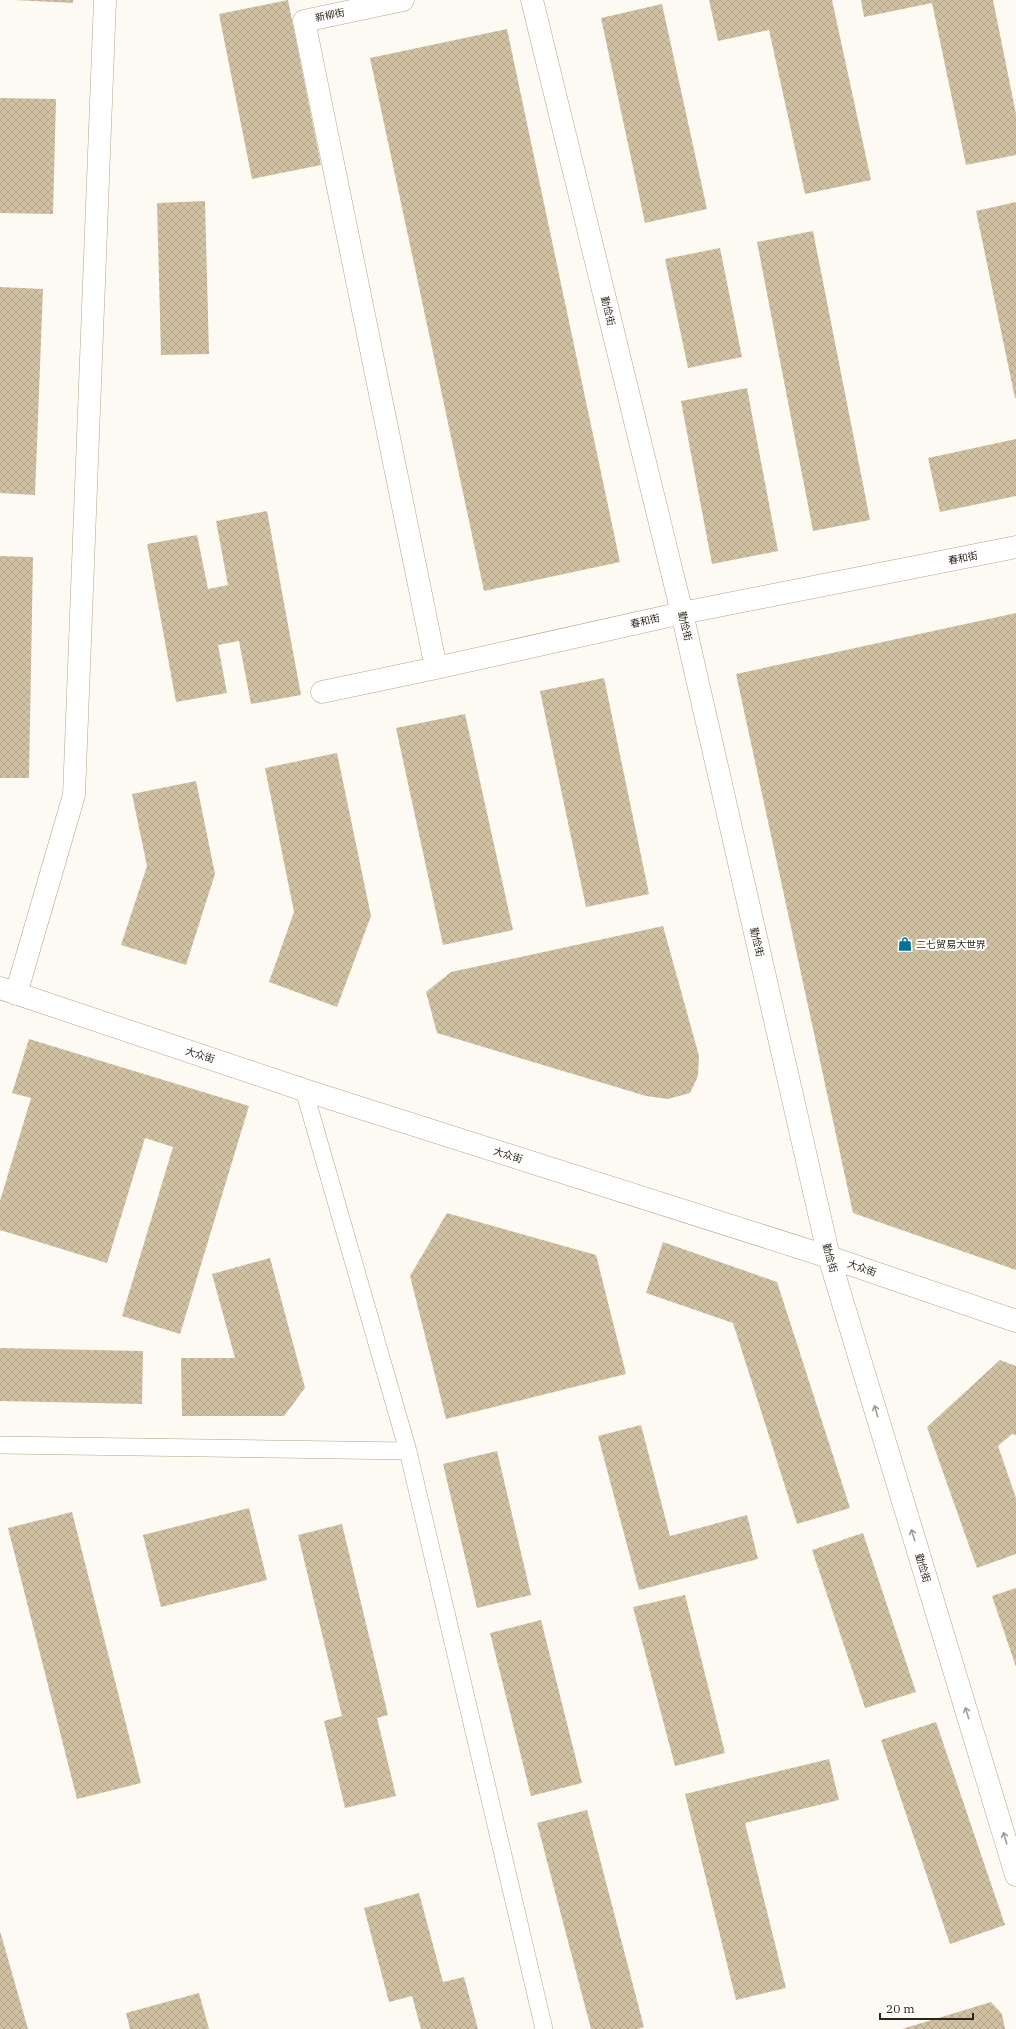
<svg xmlns="http://www.w3.org/2000/svg" width="1016" height="2029" viewBox="0 0 1016 2029" font-family="'IBM Plex Serif','Noto Sans SC',serif">
	<defs>
		<pattern id="building-cross-hatch" width="8" height="8" patternUnits="userSpaceOnUse"><rect width="8" height="8" fill="#d1c1a3"/><path d="M0 0l8 8M0 8l8-8" fill="none" stroke="#b4a68c"/></pattern>
	</defs>
	<rect width="100%" height="100%" fill="#fdfaf4"/>
	<!-- building -->
	<path fill="url(#building-cross-hatch)" d="M14 0H73V3Z
		M288 0 321 165 252 179 219 14Z
		M709 0H832L871 180 805 194 769 30 718 41Z
		M861 0H993L1016 114V155L966 165 932 3 864 17Z
		M662 4 707 209 645 223 601 18Z
		M507 29 620 562 484 591 370 58Z
		M0 98 56 99 53 214 0 213Z
		M205 201 209 354 161 355 157 203Z
		M1016 202V398H1015L976 211Z
		M813 231 870 520 813 531 757 242Z
		M720 248 742 357 688 368 665 259Z
		M0 287 43 289 35 495 0 493Z
		M747 388 778 551 712 564 681 401Z
		M1016 439V496L940 512 928 458Z
		M267 511 301 695 251 704 239 641 218 645 227 693 176 702 147 544 197 535 208 589 228 585 216 521Z
		M0 556 33 557 29 778H0Z
		M1016 613V1270L853 1213 736 674Z
		M604 678 649 894 586 907 540 691Z
		M465 714 513 930 443 945 396 728Z
		M337 753 371 916 337 1007 269 982 294 912 265 768Z
		M196 781 215 874 186 965 121 945 147 866 132 794Z
		M663 926 699 1056 698 1076 690 1093 668 1099 646 1096 437 1033 426 992 451 972Z
		M29 1039 249 1106 180 1334 122 1316 173 1147 145 1138 107 1263 0 1230V1201L31 1098 12 1093Z
		M447 1213 596 1255 626 1374 446 1419 410 1276Z
		M663 1242 777 1282 850 1508 797 1524 733 1323 646 1293Z
		M270 1258 305 1388 284 1416H182L181 1358H235L212 1274Z
		M0 1348 143 1351 142 1404 0 1401Z
		M1000 1360 1016 1366V1435L1012 1434 998 1446 1016 1498V1554L977 1568 927 1427Z
		M641 1425 670 1536 747 1515 758 1559 639 1590 598 1436Z
		M497 1451 531 1595 477 1608 443 1464Z
		M249 1508 267 1580 161 1607 143 1535Z
		M72 1512 141 1783 77 1799 8 1528Z
		M342 1524 388 1715 377 1718 396 1796 345 1808 324 1721 342 1716 298 1535Z
		M863 1533 916 1692 865 1708 812 1550Z
		M1016 1588V1667L992 1596Z
		M685 1595 725 1753 675 1766 633 1607Z
		M541 1620 582 1783 531 1796 490 1633Z
		M936 1722 1005 1925 950 1944 881 1740Z
		M829 1759 839 1800 745 1823 786 1988 736 2000 685 1794Z
		M587 1810 644 2027 638 2029H591L537 1823Z
		M419 1893 443 1982 464 1977 478 2029H421L412 1996 389 2002 364 1908Z
		M0 1931 28 2029H0Z
		M199 1993 209 2029H130L126 2013Z
		M991 2002 1002 2014 1005 2029H902Z"/>
	<g fill="none" stroke-linecap="round" stroke-linejoin="round">
		<defs>
			<path id="lane" d="M304 1090 408 1451 544 2029
				M0 1445 408 1451"/>
			<path id="street" d="M403 0 304 21 436 668
				M532 0 682 613 829 1257 1016 1875
				M322 692 436 668 682 613 1016 547
				M0 988 304 1090 829 1257 1016 1321
				M16 994 74 795 105 0"/>
		</defs>
		<!-- lane casing -->
		<use href="#lane" stroke="#b4a487" stroke-width="18"/>
		<!-- street casing -->
		<use href="#street" stroke="#b4a487" stroke-width="23"/>
		<!-- lane -->
		<use href="#lane" stroke="#fff" stroke-width="17"/>
		<!-- street -->
		<use href="#street" stroke="#fff" stroke-width="22"/>
	</g>
	<!-- one-way arrows -->
	<defs><path id="oneway-shaft" d="M-6 0H5M1.5-3L5.5 0L1.5 3" fill="none" stroke-width="1.6" stroke-linecap="round" stroke-linejoin="round"/></defs>
	<g stroke="#a09d98">
		<use href="#oneway-shaft" transform="translate(876 1411) rotate(-107)"/>
		<use href="#oneway-shaft" transform="translate(913 1535) rotate(-107)"/>
		<use href="#oneway-shaft" transform="translate(967 1713) rotate(-107)"/>
		<use href="#oneway-shaft" transform="translate(1005 1838) rotate(-107)"/>
	</g>
	<!-- icons -->
	<defs>
		<symbol id="shop-bare" viewBox="-9 -9 18 18"><path d="M-5-2.5h2.3a2.7 3.5 0 0 1 5.4 0H5L5.5 6h-11ZM-1.5-2.5h3a1.5 2.3 0 0 0-3 0Z" fill="#02729d" stroke="#fff" stroke-width="2.5" paint-order="stroke"/></symbol>
	</defs>
	<g fill-rule="evenodd">
		<use href="#shop-bare" x="895" y="934" width="20" height="20"/>
	</g>
	<g text-anchor="middle" dominant-baseline="central" stroke-width="4" stroke-linejoin="round" paint-order="stroke">
		<!-- street labels -->
		<g font-size="10" fill="#2b2519" stroke="#fff">
			<text transform="translate(330 15) rotate(-12)">新柳街</text>
			<text transform="translate(608 311) rotate(76)">勤俭街</text>
			<text transform="translate(963 558) rotate(-11)">春和街</text>
			<text transform="translate(645 621) rotate(-13)">春和街</text>
			<text transform="translate(685 626) rotate(77)">勤俭街</text>
			<text transform="translate(757 942) rotate(77)">勤俭街</text>
			<text transform="translate(200 1055) rotate(18)">大众街</text>
			<text transform="translate(508 1155) rotate(18)">大众街</text>
			<text transform="translate(830 1258) rotate(75)">勤俭街</text>
			<text transform="translate(862 1268) rotate(19)">大众街</text>
			<text transform="translate(923 1568) rotate(73)">勤俭街</text>
		</g>
		<!-- poi labels -->
		<g font-size="10" fill="#2b2519" stroke="#fff" text-anchor="start">
			<text x="916" y="944">二七贸易大世界</text>
		</g>
	</g>
	<!-- scale -->
	<path d="M880 2013v6h93v-6" fill="none" stroke="#2b2519" stroke-width="2"/>
	<text x="886" y="2013" font-size="12" fill="#2b2519" stroke="#ffffff" stroke-width="3" paint-order="stroke">20 m</text>
</svg>
